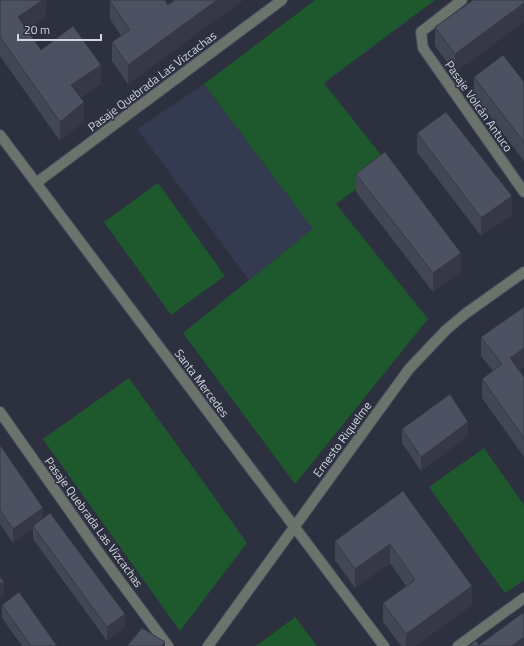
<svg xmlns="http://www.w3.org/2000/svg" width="524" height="646" viewBox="0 0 524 646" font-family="'Titillium Web',sans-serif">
	<rect width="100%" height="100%" fill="#2c303f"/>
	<!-- built -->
	<path fill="#343a4f" d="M204 84 313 229 249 280 137 129Z"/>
	<!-- green -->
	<path fill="#1e592d" d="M315 0H435L324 83 389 165 336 204 428 319 295 484 183 333 313 229 204 84Z
		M158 183 225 276 171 315 104 222Z
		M129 378 247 543 180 631 43 439Z
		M484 448 524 505V580L505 593 429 487Z
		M295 617 317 646H256Z"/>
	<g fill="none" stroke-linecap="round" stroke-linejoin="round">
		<defs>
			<path id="minor" d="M462 0 421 32 423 48 524 192
				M0 135 384 646
				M36 183 282 0
				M0 412 100 554 168 646
				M208 646 409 369 446 330 465 314 524 272
				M458 646 524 598"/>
		</defs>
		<!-- minor casing -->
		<use href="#minor" stroke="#474b59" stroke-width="12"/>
		<!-- minor -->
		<use href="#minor" stroke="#6c736d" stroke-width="10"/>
	</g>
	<!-- wall -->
	<path fill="#424754" d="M0 0H46V17L27 30 41 50 101 84 80 98 84 121 60 141 0 56Z
		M175 0H243L128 84 112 61V42L121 36 110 19V1L168 5Z
		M473 0 455 73 435 46V27Z
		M474 77 524 82V161L474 95Z
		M417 133 512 215 481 236 417 152Z
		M356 174 461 272 433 292 356 192Z
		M524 307V367L519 370 524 377V457L482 398V379L493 371 481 356V337Z
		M402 429 468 436 421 471 402 443Z
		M0 445 43 518 125 627 107 641 33 539V529L13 543 0 524Z
		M403 491 472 605 415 646H401L383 622V603L406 586 390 563 355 588 335 560V541Z
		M2 605 57 646H22L2 618Z"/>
	<!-- shaded-wall -->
	<path fill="#363945" d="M43 0H46V17L18 36V17Z
		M217 0H243L128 84V65Z
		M524 3V22L455 73V54Z
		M101 65V84L71 104V85Z
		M84 102V121L60 141V122Z
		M512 196V215L481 236V218Z
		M461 253V272L433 292V273Z
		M524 348V367L510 377V358Z
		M468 422V436L421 471V457Z
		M43 508V522L33 526V529L13 543V529Z
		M390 544V563L355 588V569Z
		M4 582V596L0 598V584Z
		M472 586V605L415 646H406V634Z
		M125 614V627L107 641V627Z
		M524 637V646H512Z
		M165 642V646H161Z"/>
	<!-- building -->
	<path fill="#4d5262" stroke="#363945" d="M0 0H43L18 17 41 50 73 26 101 65 71 85 84 102 60 122 0 37Z
		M110 0H165L168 5 175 0H217L128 65 112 42 130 30 110 1Z
		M473 0H524V3L455 54 435 27Z
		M503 55 524 82V142L474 77Z
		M446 112 512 196 481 218 417 133Z
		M385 152 461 253 433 273 356 174Z
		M524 307V348L510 358 524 377V438L482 379 502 364 481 337Z
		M450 394 468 422 421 457 402 429Z
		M0 445 43 508 13 529 0 510Z
		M403 491 472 586 406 634 383 603 415 580 390 544 355 569 335 541Z
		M50 513 125 614 107 627 33 526Z
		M0 577 4 582 0 584Z
		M19 592 57 646H31L2 605Z
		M524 612V637L512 646H469L476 641 479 645Z
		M142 628 165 642 161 646H127Z"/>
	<g text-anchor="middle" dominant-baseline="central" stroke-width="3" stroke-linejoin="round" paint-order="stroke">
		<!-- street labels -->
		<g font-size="12" fill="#d3d6e0" stroke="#2c303f">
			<text transform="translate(152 81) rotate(-37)">Pasaje Quebrada Las Vizcachas</text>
			<text transform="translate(479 106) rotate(55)">Pasaje Volcán Antuco</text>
			<text transform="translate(202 383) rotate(53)">Santa Mercedes</text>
			<text transform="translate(342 439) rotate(-54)">Ernesto Riquelme</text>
			<text transform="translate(94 522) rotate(54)">Pasaje Quebrada Las Vizcachas</text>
		</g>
	</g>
	<!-- scale -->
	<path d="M18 34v6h83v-6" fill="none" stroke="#d3d6e0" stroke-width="2"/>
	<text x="24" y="34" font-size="12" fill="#d3d6e0" stroke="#2c303f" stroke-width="3" paint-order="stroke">20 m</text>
</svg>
